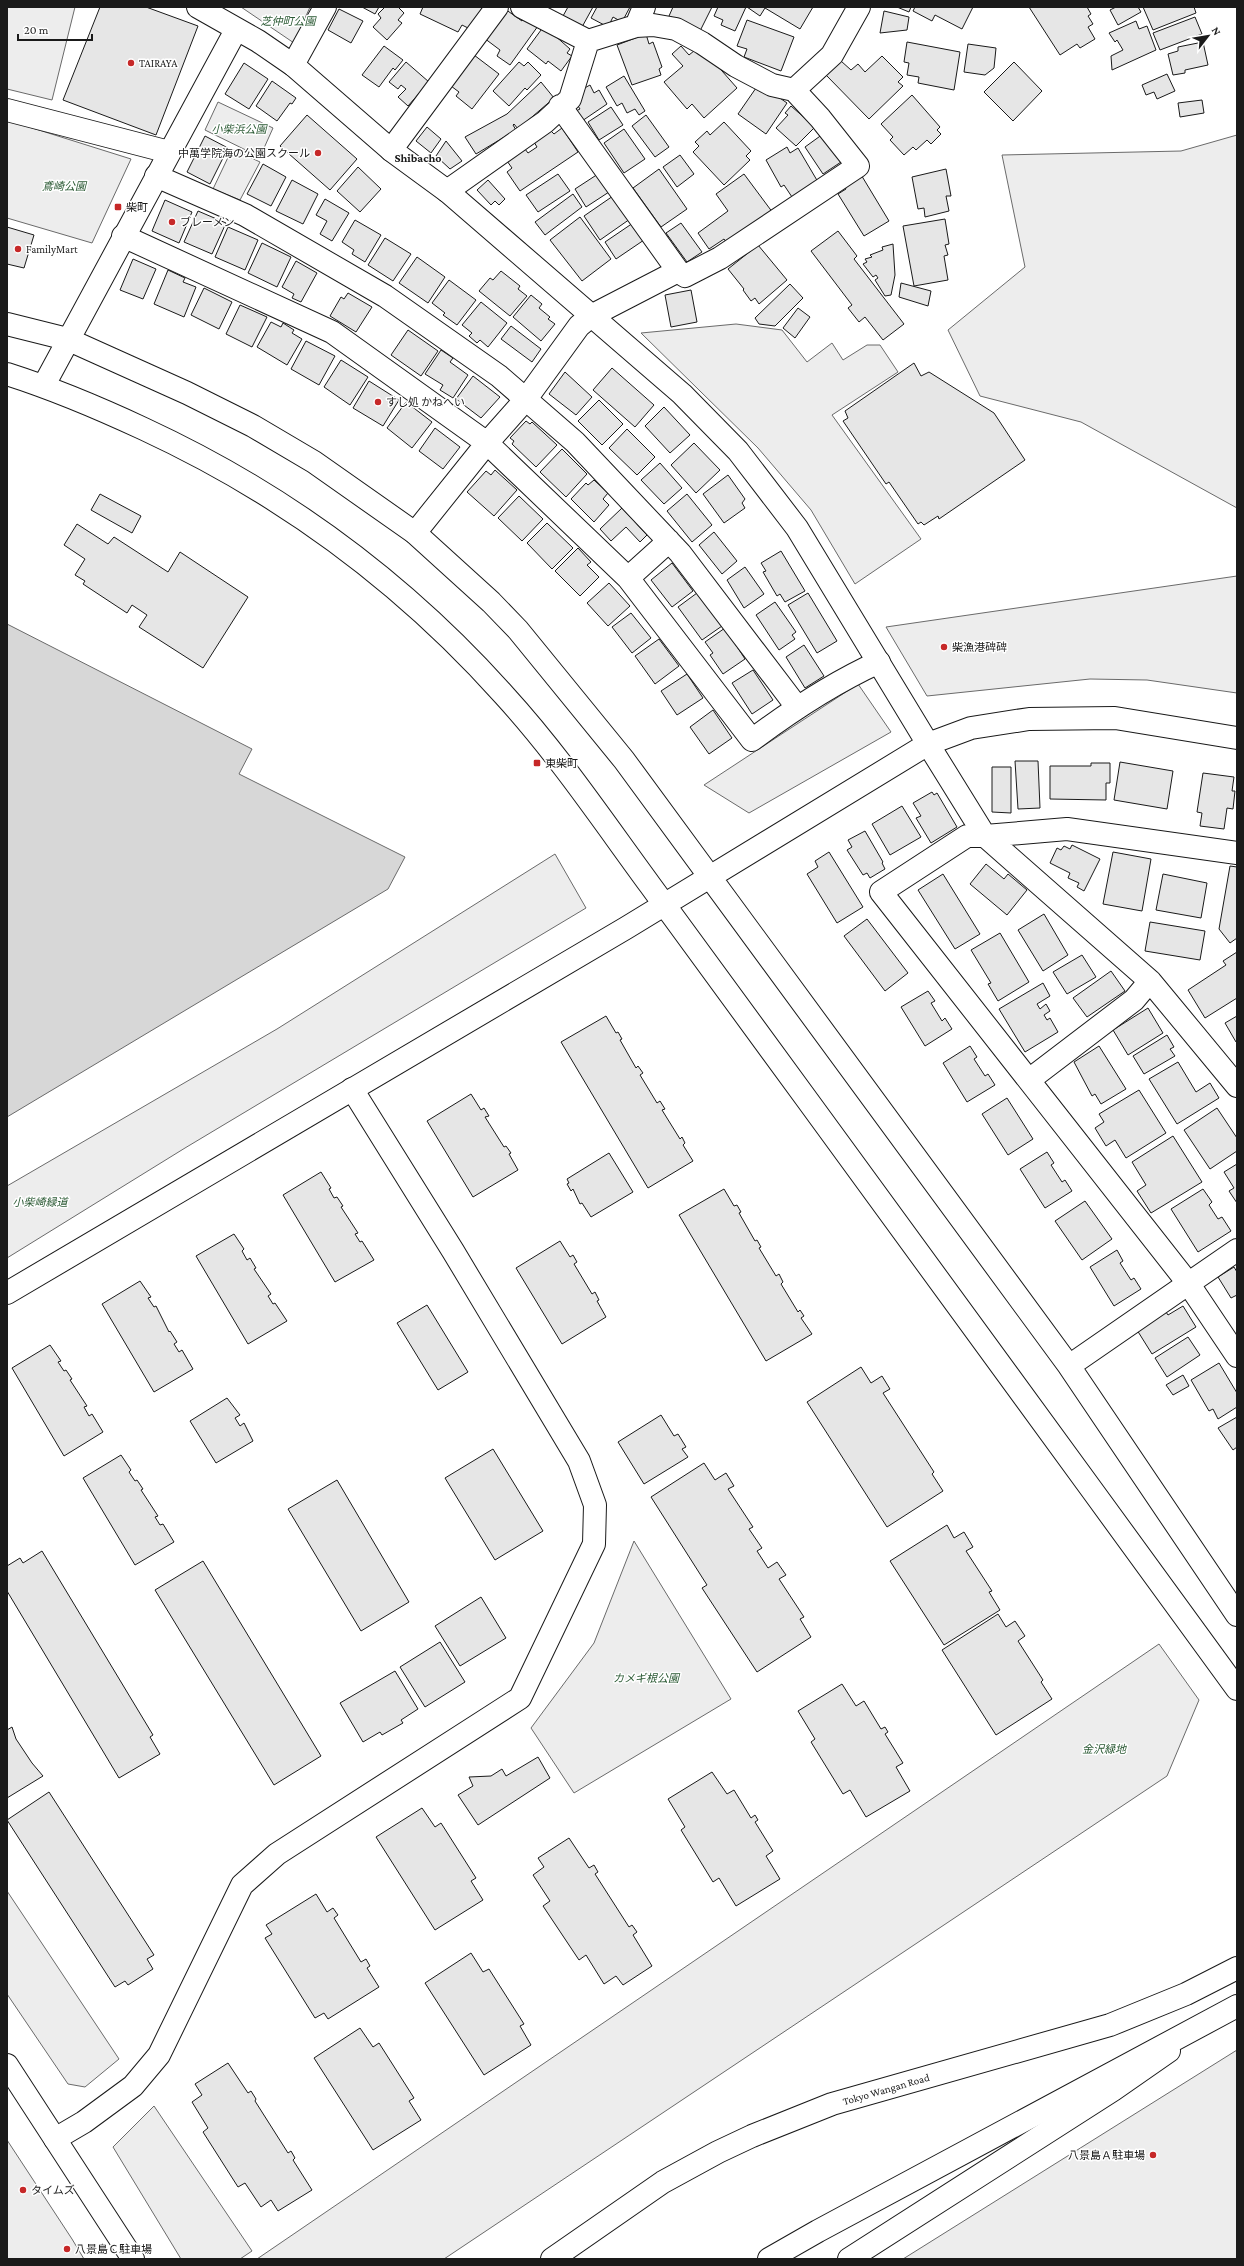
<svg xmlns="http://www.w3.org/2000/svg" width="1244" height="2266" viewBox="0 0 1244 2266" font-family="'Crimson Pro','Noto Sans JP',serif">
	<rect width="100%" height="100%" fill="#fff"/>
	<!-- built -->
	<path fill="#ededed" stroke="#6a6a6a" d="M7 7H75L52 100 7 89Z
		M241 7H310L294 43Z
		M218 102 273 128 260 157 205 130Z
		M7 120 131 159 92 243 7 218Z
		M1237 135V508L1081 422 980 396 948 330 1025 267 1002 155 1181 151Z
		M232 149 260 162 240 200 213 189Z
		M736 324 782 330 807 362 832 343 843 360 867 345H880L898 372 832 415 921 539 855 584 811 510 758 448 641 333Z
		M1237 576V693L1147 680 1090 679 927 696 886 627Z
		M858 684 891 732 749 813 704 785Z
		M555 854 586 908 185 1148 7 1258V1186L277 1029Z
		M634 1541 731 1699 574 1793 531 1728 594 1643Z
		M1159 1644 1199 1700 1167 1776 444 2259H257Z
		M7 1891 119 2059 85 2087 68 2084 7 1994Z
		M1237 2050V2259H903Z
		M154 2106 252 2251 240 2259H181L113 2147Z
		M7 2140 72 2239 84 2259H7Z"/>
	<!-- water -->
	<path fill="#d7d7d7" stroke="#6a6a6a" d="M7 624 252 749 239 774 405 857 388 889 7 1117Z"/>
	<!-- building -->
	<path fill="#e6e6e6" stroke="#1a1a1a" d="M100 7H146L198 26 156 135 63 100Z
		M362 7H379L375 14Z
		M385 7H398L404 13 398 20 402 23 387 40 373 27 381 18 378 14Z
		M423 7H483L472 30 462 25 458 32 420 14Z
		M568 7H593L582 27 563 16Z
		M597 7H630L622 22 613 17 608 27 591 18Z
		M673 7H712L700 31 669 16Z
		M718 7H746L735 31 721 25 723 20 714 16Z
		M747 7H813L800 29 765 8 760 16Z
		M897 7H911L909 12Z
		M915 7H973L962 29 935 15 932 21 913 11Z
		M1029 7H1087L1091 14 1088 16 1093 24 1088 27 1095 39 1080 48 1077 44 1060 55Z
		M1116 7H1138L1141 12 1118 25 1110 10Z
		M1143 7H1194L1196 13 1153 30Z
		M339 9 363 21 351 43 328 30Z
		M505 9 522 21 524 17 538 26 510 65 497 56 500 50 484 38Z
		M884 11 909 17 907 30 880 33Z
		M1195 17 1202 34 1160 50 1153 33Z
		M747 20 794 37 781 71 744 57 747 49 737 46Z
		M1136 21 1139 29 1147 26 1156 50 1112 70 1111 56 1123 50 1117 40 1115 42 1109 33Z
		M544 26 570 49 567 53 572 56 561 71 548 61 546 64 527 49Z
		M646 34 649 44 653 42 662 67 659 69 661 75 632 85 617 45Z
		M907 42 960 52 954 90 918 83 919 77 907 75 909 63 904 62Z
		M1203 42 1208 65 1185 70V73L1173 75 1168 54 1178 51V47Z
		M968 44 996 48 994 68 985 75 964 72Z
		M384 46 403 60 395 70 393 68 379 87 362 75Z
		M681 46 689 55 700 46 737 88 704 118 692 104 687 109 664 82 683 66 672 54Z
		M474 55 499 74 472 109 456 96 459 92 451 86Z
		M882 56 903 77 898 82 903 86 869 119 826 75 841 61 851 70 858 64 865 72Z
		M406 62 429 82 408 106 398 97 406 89 401 85 398 89 389 82Z
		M519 62 524 66 528 62 541 75 527 90 525 88 509 106 493 91Z
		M1014 62 1042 91 1013 121 984 92Z
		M244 63 268 79 249 109 225 94Z
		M1167 74 1175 91 1157 99 1154 92 1146 95 1142 85Z
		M624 76 645 111 639 115 635 109 627 113 622 103 617 106 606 87Z
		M272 81 296 98 292 104 290 103 277 121 256 106Z
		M541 82 554 98 518 129 514 124 513 125 516 130 476 154 465 137 507 114Z
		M590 85 594 93 599 90 607 104 582 121 576 111 580 109 576 103 581 90Z
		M764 87 787 103 766 134 738 114 756 88 761 92Z
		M912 95 940 127 937 130 941 134 931 144 927 140 916 150 913 147 904 155 890 140 893 137 881 124Z
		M1202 100 1204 113 1180 117 1178 103Z
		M791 106 815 127 796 146 776 128 788 115 785 113Z
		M611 107 623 125 599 140 588 122Z
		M307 115 357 159 330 190 280 146Z
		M646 115 669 147 655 157 632 126Z
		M724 122 751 151 746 156 750 160 724 185 693 152 699 146 695 142 707 131 710 135Z
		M427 127 441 139 431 153 416 141Z
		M562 128 578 152 520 191 507 172 512 168 507 161 525 149 528 153 537 147 534 142 551 131 554 134Z
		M624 129 645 159 624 173 604 143Z
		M823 134 841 162 823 174 805 147Z
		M205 136 228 148 210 184 187 172Z
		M446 141 462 161 450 169 436 156Z
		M787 147 790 153 798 148 818 182 792 197 784 185 781 187 766 160Z
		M680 155 694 174 677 187 663 167Z
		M263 164 286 177 271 206 247 194Z
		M358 167 381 189 360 212 337 191Z
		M659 169 687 209 661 227 633 188Z
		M946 169 951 196H946L949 211 925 217 924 208 918 209 912 177Z
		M860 173 889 221 864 236 838 194 846 189 843 184Z
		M558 174 570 191 538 212 526 195Z
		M598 174 609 192 586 207 575 189Z
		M744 174 773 213 729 246 724 239 709 249 698 233 728 211 716 194Z
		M292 180 318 194 303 224 276 211Z
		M488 180 505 199 499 205 495 201 491 205 477 190Z
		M573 194 582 207 545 235 535 222Z
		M613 196 630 219 600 240 584 216Z
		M325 199 349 213 332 241 320 234 327 221 316 215Z
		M165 200 192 212 179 243 152 231Z
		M198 211 226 223 212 254 184 242Z
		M580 217 611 259 582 281 550 240Z
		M945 219 949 244 945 245 948 255 944 256 948 280 914 286 903 226Z
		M355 220 381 235 365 262 352 254 354 250 342 242Z
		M633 223 644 240 616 259 605 242Z
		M681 223 702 252 687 262 666 233Z
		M7 227 34 235 24 268 7 264Z
		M228 227 258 240 245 270 215 257Z
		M838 231 857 256 854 259 904 324 883 340 865 317 859 322 848 308 852 305 811 251Z
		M385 238 411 254 393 281 368 265Z
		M262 243 291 257 277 287 248 273Z
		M893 244 895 275 891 295 885 296 875 280 878 278 876 275 873 277 863 264 867 262 865 259 872 257 870 255 883 250 882 247Z
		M758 245 787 280 759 304 755 298 751 301 743 290 744 289 728 269Z
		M417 257 445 277 428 303 399 283Z
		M133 259 156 269 143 299 120 290Z
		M296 261 317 273 301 302 292 298 294 294 282 287Z
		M168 270 185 278 183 282 196 287 184 317 154 304Z
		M501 271 520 286 518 289 527 296 510 316 479 291 490 278 493 280Z
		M449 280 476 300 457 325 443 315 445 313 432 303Z
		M901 283 931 291 928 306 899 297Z
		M790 284 803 298 775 326 759 324 755 318Z
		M204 288 232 302 219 329 191 315Z
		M691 290 697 322 671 327 665 295Z
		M348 293 372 307 356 332 330 316 341 297 344 299Z
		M531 295 542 304 539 308 550 317 548 319 555 324 541 341 513 317Z
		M481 302 507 323 488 347 480 340 477 343 469 336 472 333 462 325Z
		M240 305 267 317 252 347 226 334Z
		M798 308 810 317 795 338 783 328Z
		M271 322 281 327 283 323 294 330 292 333 302 339 287 365 257 347Z
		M511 326 541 349 532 362 501 339Z
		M408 330 438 351 421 376 391 355Z
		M306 341 335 356 319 385 291 369Z
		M441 350 453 358 450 362 468 375 453 398 440 390 443 385 425 374Z
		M341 360 368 377 350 405 324 387Z
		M914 363 921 376 929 372 994 413 1025 460 939 519 938 516 924 525 921 522 918 524 889 482 886 484 843 421 848 418 845 411Z
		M612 368 654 405 635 427 593 390Z
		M565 372 592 397 576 415 549 394Z
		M473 376 500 397 481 418 456 399Z
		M369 381 399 400 383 426 353 408Z
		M599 400 623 424 602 445 578 421Z
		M406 402 432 422 412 448 387 428Z
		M664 407 690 435 670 453 645 426Z
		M526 421 530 424 532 422 557 445 536 467 512 444 514 441 510 438Z
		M435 428 460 447 443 469 419 451Z
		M627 429 655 457 637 475 609 448Z
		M694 443 720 470 696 493 671 465Z
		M562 449 587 474 566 497 540 472Z
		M660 463 682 488 664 504 641 480Z
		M495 470 517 490 494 516 467 492 486 471 491 475Z
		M728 475 745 499 742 503 745 508 724 523 703 494Z
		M594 480 608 493 603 499 609 505 594 522 571 499 586 483 588 485Z
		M100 494 141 516 132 533 91 510Z
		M687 494 712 525 692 542 667 511Z
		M519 496 543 519 522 541 498 518Z
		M622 508 647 535 640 542 626 527 611 541 600 529Z
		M547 523 573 548 552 569 527 543Z
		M77 524 108 544 114 537 168 572 180 552 248 597 203 668 139 627 147 615 132 605 127 613 83 584 85 581 75 575 85 559 64 545Z
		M714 532 737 561 722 574 699 545Z
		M578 548 591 562 587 565 599 577 580 596 555 571Z
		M781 551 805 591 785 602 780 594 777 596 763 572 766 571 761 563Z
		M672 563 693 591 672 607 651 580Z
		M745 567 764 594 744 608 727 580Z
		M609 583 630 606 608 626 587 603Z
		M697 593 722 626 702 640 678 607Z
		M808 593 837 641 817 653 788 605Z
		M775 602 796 632 792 635 795 639 779 650 756 615Z
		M631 613 651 638 632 653 612 627Z
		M725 628 745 659 723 674 710 655 713 653 705 642Z
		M659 639 679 666 655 684 635 656Z
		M804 645 824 676 805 688 786 657Z
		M753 670 773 700 752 714 732 683Z
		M687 674 703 698 677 715 661 691Z
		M713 710 732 738 709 754 690 727Z
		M1015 761H1038L1040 808 1018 809Z
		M1120 762 1173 771 1167 809 1114 800Z
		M1091 763H1110V783H1106V800L1050 799V766H1091Z
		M992 767H1011V813L992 812Z
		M1203 773 1234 777 1232 791H1235L1233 809 1227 808 1224 829 1200 826 1202 813 1197 812Z
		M932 792 934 795 937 793 957 827 931 843 916 818 921 816 913 803Z
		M902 806 921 837 890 855 872 824Z
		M865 831 883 862 882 863 885 869 870 878 867 873 863 875 847 850 852 847 848 840Z
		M1072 845 1100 859 1084 891 1077 887 1079 883 1068 878 1070 873 1050 863 1057 848 1061 850 1064 846 1070 849Z
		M829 852 863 907 837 923 807 874 818 867 815 861Z
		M1113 852 1151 859 1142 911 1103 904Z
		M986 864 1004 879 1008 874 1027 890 1007 915 970 884Z
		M1230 866 1237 867V938L1230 943 1219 929Z
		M943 874 980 934 955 949 918 890Z
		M1163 874 1207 883 1201 918 1156 910Z
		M1044 914 1068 955 1043 971 1018 930Z
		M867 919 908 973 885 991 844 936Z
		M1150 922 1205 931 1200 960 1145 951Z
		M1000 933 1029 982 998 1001 988 984 991 983 971 950Z
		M1237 952V998L1205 1018 1188 990 1226 965 1223 961Z
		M1082 955 1096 977 1067 994 1053 972Z
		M1111 971 1125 991 1087 1017 1073 998Z
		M1043 983 1050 996 1037 1004 1040 1009 1046 1004 1050 1011 1044 1015 1047 1020 1050 1018 1058 1032 1025 1052 999 1009Z
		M928 991 935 1001 931 1003 942 1021 945 1018 952 1029 925 1046 901 1007Z
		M1148 1008 1163 1033 1128 1055 1113 1030Z
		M606 1016 616 1033 618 1032 622 1039 620 1040 636 1068 638 1066 643 1073 640 1075 657 1103 660 1101 665 1109 662 1110 680 1139 682 1137 685 1143 683 1145 693 1161 648 1188 561 1042Z
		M1237 1016V1041L1236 1042 1225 1023Z
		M1167 1035 1174 1047 1170 1049 1175 1056 1144 1074 1133 1056Z
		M970 1046 977 1057 974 1059 985 1076 988 1074 995 1085 967 1102 943 1063Z
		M1099 1046 1126 1089 1101 1104 1095 1094 1092 1096 1074 1062Z
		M1178 1062 1196 1092 1210 1083 1219 1098 1177 1124 1149 1079Z
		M1139 1090 1166 1133 1126 1158 1115 1140 1106 1146 1095 1128 1104 1122 1099 1114Z
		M471 1094 481 1110 484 1108 489 1116 485 1117 504 1147 506 1146 511 1153 509 1154 518 1170 473 1197 427 1121Z
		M1007 1098 1033 1139 1008 1155 982 1114Z
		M1217 1108 1237 1138V1151L1210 1169 1184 1130Z
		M1173 1136 1202 1182 1151 1213 1137 1191 1146 1185 1132 1162Z
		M1047 1152 1054 1163 1051 1165 1062 1182 1065 1180 1072 1191 1045 1208 1020 1169Z
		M609 1153 633 1192 591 1217 582 1203 580 1204 573 1189 571 1191 567 1184 569 1183 567 1179Z
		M1237 1164V1203L1229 1191 1234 1188 1224 1172Z
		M321 1172 331 1188 329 1189 334 1198 337 1197 343 1206 341 1207 358 1233 355 1234 360 1242 362 1241 374 1260 335 1282 283 1195Z
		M724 1189 734 1206 737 1205 741 1212 739 1213 755 1241 757 1240 761 1247 759 1248 776 1276 779 1274 783 1282 781 1284 798 1312 800 1310 804 1316 801 1318 812 1334 766 1361 679 1215Z
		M1203 1189 1212 1202 1209 1205 1218 1219 1222 1217 1231 1231 1198 1252 1171 1209Z
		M1085 1201 1112 1239 1082 1260 1055 1221Z
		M234 1234 244 1249 242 1251 247 1260 250 1258 256 1268 254 1269 271 1294 268 1296 273 1304 275 1303 287 1321 248 1344 196 1256Z
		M560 1241 570 1257 573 1255 577 1262 574 1264 592 1294 595 1292 599 1300 597 1301 606 1317 562 1344 516 1268Z
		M1117 1250 1123 1261 1120 1263 1131 1280 1134 1278 1141 1289 1114 1306 1090 1267Z
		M1234 1267 1237 1272V1295L1231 1298 1218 1277Z
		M140 1281 151 1297 148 1298 154 1307 156 1306 169 1332 170 1331 177 1342 174 1344 179 1352 182 1350 193 1369 154 1392 102 1304Z
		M427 1305 468 1372 438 1390 397 1323Z
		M1183 1306 1196 1327 1152 1354 1137 1330 1166 1312 1168 1315Z
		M1188 1337 1200 1355 1167 1377 1155 1358Z
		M50 1345 61 1361 58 1362 64 1371 66 1370 72 1379 70 1380 87 1406 84 1407 89 1416 92 1414 103 1432 64 1456 12 1368Z
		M1219 1363 1237 1393V1407L1218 1419 1213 1409 1209 1411 1191 1380Z
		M861 1367 871 1383 882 1376 890 1389 883 1393 934 1472 932 1474 943 1491 887 1527 807 1402Z
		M1183 1375 1189 1386 1173 1395 1166 1385Z
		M227 1398 240 1415 235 1418 240 1426 244 1423 253 1441 216 1463 190 1421Z
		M661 1415 674 1436 678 1434 686 1447 682 1449 688 1457 644 1484 618 1442Z
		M1237 1417V1447L1233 1450 1218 1428Z
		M493 1449 543 1531 495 1560 445 1478Z
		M121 1455 131 1470 129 1472 135 1481 137 1480 143 1489 141 1490 158 1516 155 1517 160 1525 163 1524 174 1542 135 1565 83 1478Z
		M704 1463 715 1480 726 1473 734 1486 728 1489 753 1527 749 1529 762 1548 757 1551 768 1568 777 1562 786 1575 779 1579 804 1617 800 1619 811 1637 757 1672 702 1588 707 1585 651 1497Z
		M337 1480 409 1602 361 1631 288 1509Z
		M947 1525 954 1538 964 1532 973 1547 966 1551 992 1591 989 1592 1000 1610 944 1645 890 1561Z
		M42 1551 153 1735 150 1737 160 1754 119 1778 7 1591V1566L20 1558 23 1563Z
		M203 1561 321 1756 274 1785 155 1590Z
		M481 1597 506 1638 460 1666 435 1626Z
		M998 1614 1006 1627 1015 1621 1025 1636 1018 1641 1043 1680 1041 1682 1052 1699 996 1735 942 1650Z
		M440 1642 465 1682 425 1707 400 1667Z
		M395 1671 418 1709 401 1720 403 1723 382 1735 380 1732 363 1742 340 1703Z
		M842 1684 856 1706 864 1701 881 1729 885 1727 888 1732 885 1734 903 1763 896 1767 910 1791 866 1817 850 1790 843 1794 811 1742 815 1739 798 1711Z
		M12 1727 16 1739 32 1763 43 1776 7 1798V1730Z
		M538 1757 550 1778 478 1825 458 1795 473 1786 469 1777 491 1776 502 1769 506 1776Z
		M712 1772 727 1794 734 1790 751 1818 755 1815 758 1820 755 1822 773 1851 766 1856 780 1879 736 1906 719 1878 713 1882 681 1830 685 1827 668 1799Z
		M49 1792 154 1955 147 1959 153 1969 128 1985 125 1981 115 1987 7 1820Z
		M422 1808 435 1827 441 1823 476 1878 471 1881 483 1900 435 1930 376 1837Z
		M569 1838 589 1868 594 1865 598 1872 595 1874 629 1927 632 1925 637 1932 633 1935 652 1966 623 1985 616 1976 604 1984 586 1955 579 1960 543 1906 550 1901 533 1875 544 1867 538 1858Z
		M316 1894 327 1912 333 1908 338 1915 334 1918 361 1962 366 1959 370 1966 367 1968 379 1987 328 2019 324 2013 315 2018 265 1938 272 1934 266 1925Z
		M471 1953 483 1972 489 1969 524 2024 520 2026 531 2045 484 2075 425 1983Z
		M360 2028 373 2047 379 2043 414 2098 409 2101 421 2120 373 2150 314 2058Z
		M228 2063 248 2093 251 2091 256 2099 255 2101 288 2153 291 2151 295 2158 293 2160 312 2190 278 2211 271 2200 261 2207 245 2183 238 2187 203 2132 208 2128 192 2102 202 2095 195 2084Z"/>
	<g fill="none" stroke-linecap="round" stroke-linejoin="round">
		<defs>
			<path id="minor" d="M636 26 644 7
				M293 65 325 7
				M794 90 832 55 859 7
				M560 106 678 271
				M391 150 497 7
				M156 176 245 215 385 296 499 376 575 442 680 553 797 707
				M447 191 545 122 570 99 588 41
				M123 236 332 332 487 443 628 578 752 740C792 710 833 683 879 662
				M415 533 487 443 526 399 579 326 591 316 678 271 685 276 720 258 858 166 820 118 794 90 772 85 736 66 702 43 676 29 653 25 636 26 588 41 522 7
				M628 578 669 541
				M928 744 985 836 1150 981 1237 1086
				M1237 853 1067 829 985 836H967L881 892 1188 1283 1237 1356
				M1029 1080 1134 1000 1150 981
				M55 2139 84 2122 133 2086 159 2055 242 1885 277 1854 520 1698 594 1544 595 1505 579 1461 453 1251 352 1089
				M849 2259 1113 2090 1169 2051"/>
			<path id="tertiary" d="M198 7 258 41 293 65 391 150 447 191 682 394 738 451 797 528 928 744
				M7 110 169 152
				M7 324 67 339 187 393 253 426 314 462 415 533 491 602 518 630 624 760 1069 1366 1237 1615
				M7 374C54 389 99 408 144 429 282 493 403 582 504 695 558 754 603 821 650 885 702 957 755 1029 808 1101 951 1296 1094 1493 1237 1689
				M44 385 236 30
				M7 1293 626 928 928 744 971 728 1029 719 1115 718 1237 738
				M1069 1366 1237 1250
				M7 2065 133 2259"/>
			<path id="trunk" d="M552 2259 663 2182 718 2152 752 2136 832 2104 1110 2025 1186 1994 1237 1968
				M769 2259 818 2231 1237 2006"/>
		</defs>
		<!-- minor casing -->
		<use href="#minor" stroke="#1a1a1a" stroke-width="24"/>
		<!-- tertiary casing -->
		<use href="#tertiary" stroke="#1a1a1a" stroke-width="24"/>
		<!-- trunk casing -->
		<use href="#trunk" stroke="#1a1a1a" stroke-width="24"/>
		<!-- minor -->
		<use href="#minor" stroke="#fff" stroke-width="22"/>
		<!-- tertiary -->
		<use href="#tertiary" stroke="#fff" stroke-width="22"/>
		<!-- trunk -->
		<use href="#trunk" stroke="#fff" stroke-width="22"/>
	</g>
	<!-- markers -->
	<g fill="#c62828" stroke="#fff" stroke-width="1.5">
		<circle cx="131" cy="63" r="4"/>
		<circle cx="318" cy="153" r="4"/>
		<rect x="114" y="203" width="8" height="8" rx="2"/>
		<circle cx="172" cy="222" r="4"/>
		<circle cx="18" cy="249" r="4"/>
		<circle cx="378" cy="402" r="4"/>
		<circle cx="944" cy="647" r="4"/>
		<rect x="533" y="759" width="8" height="8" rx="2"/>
		<circle cx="1153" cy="2155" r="4"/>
		<circle cx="23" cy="2190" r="4"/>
		<circle cx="67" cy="2249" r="4"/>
	</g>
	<g text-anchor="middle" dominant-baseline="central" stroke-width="3" stroke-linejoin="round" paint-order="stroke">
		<!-- park labels -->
		<g font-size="11" font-style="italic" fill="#2b5a34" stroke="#fff">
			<text x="288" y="21">芝仲町公園</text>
			<text x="239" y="129">小柴浜公園</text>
			<text x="64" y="186">鳶崎公園</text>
			<text x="40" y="1202">小柴崎緑道</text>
			<text x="646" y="1678">カメギ根公園</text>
			<text x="1104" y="1749">金沢緑地</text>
		</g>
		<!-- poi labels -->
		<g font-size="11" fill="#1a1a1a" stroke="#fff" text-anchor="start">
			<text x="139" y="63">TAIRAYA</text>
			<text x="310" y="153" text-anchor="end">中萬学院海の公園スクール</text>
			<text x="126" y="207">柴町</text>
			<text x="180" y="222">ブレーメン</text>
			<text x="26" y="249">FamilyMart</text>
			<text x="386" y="402">すし処 かねへい</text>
			<text x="952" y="647">柴漁港碑碑</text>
			<text x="545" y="763">東柴町</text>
			<text x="1145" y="2155" text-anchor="end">八景島Ａ駐車場</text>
			<text x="31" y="2190">タイムズ</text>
			<text x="75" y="2249">八景島Ｃ駐車場</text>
		</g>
		<!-- street labels -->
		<g font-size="11" fill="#1a1a1a" stroke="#fff">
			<text transform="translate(886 2089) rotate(-16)">Tokyo Wangan Road</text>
		</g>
		<!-- neighbourhood labels -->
		<g font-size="12" font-weight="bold" fill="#1a1a1a" stroke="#fff">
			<text x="418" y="158">Shibacho</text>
		</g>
	</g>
	<!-- border -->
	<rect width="1244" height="2266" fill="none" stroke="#1a1a1a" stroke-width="16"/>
	<!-- north arrow -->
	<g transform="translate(1208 36) rotate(59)" stroke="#ffffff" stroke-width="3" paint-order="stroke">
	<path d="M0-3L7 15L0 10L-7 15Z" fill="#1a1a1a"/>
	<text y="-6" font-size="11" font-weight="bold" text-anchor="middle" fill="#1a1a1a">N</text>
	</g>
	<!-- scale -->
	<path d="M18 34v6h74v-6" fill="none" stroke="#1a1a1a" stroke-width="2"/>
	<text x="24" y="34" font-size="12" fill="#1a1a1a" stroke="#ffffff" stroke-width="3" paint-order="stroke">20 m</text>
</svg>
